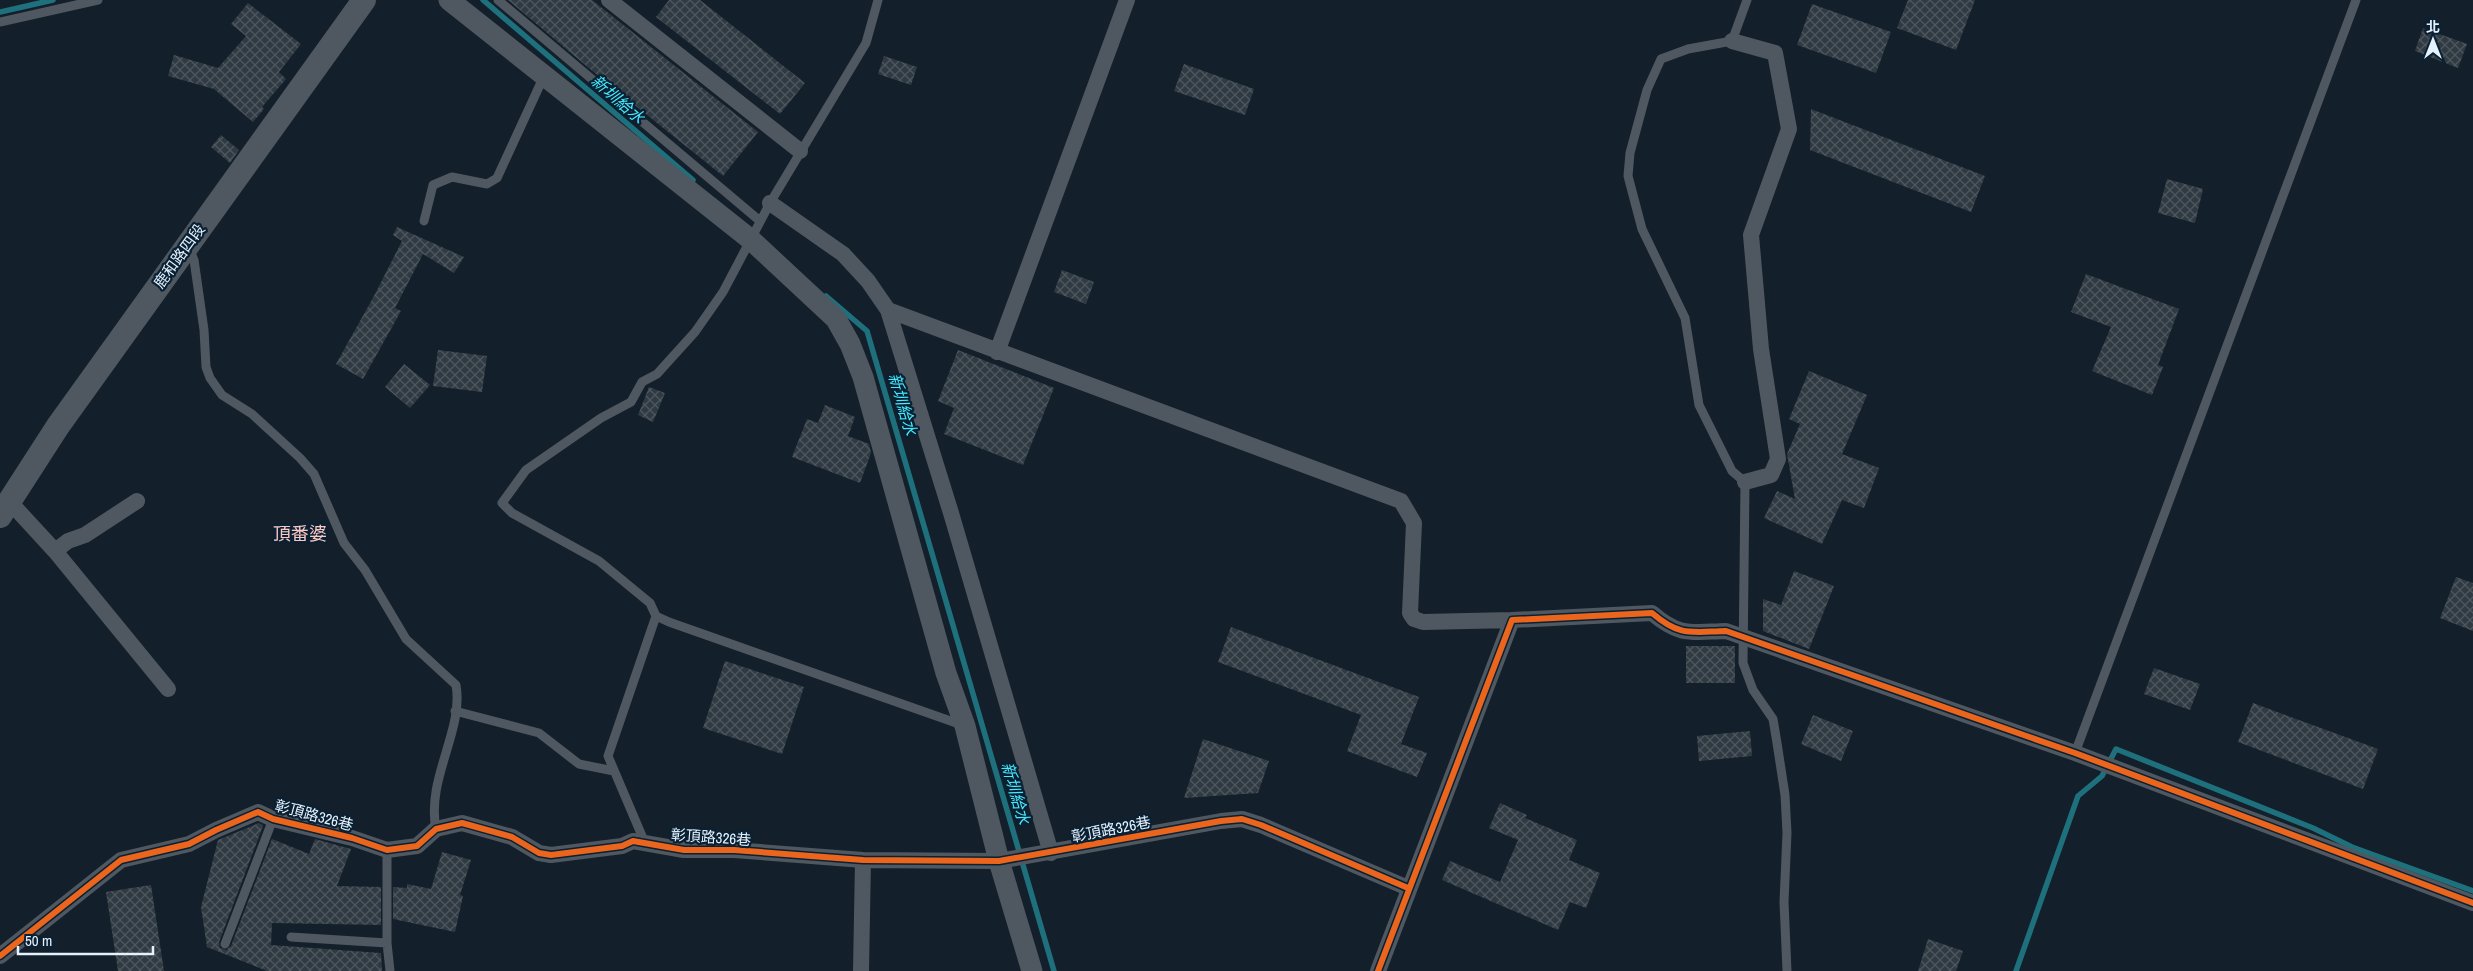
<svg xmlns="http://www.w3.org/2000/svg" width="2473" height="971" viewBox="0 0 2473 971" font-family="'Archivo Narrow','Noto Sans TC',sans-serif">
	<defs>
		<pattern id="building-cross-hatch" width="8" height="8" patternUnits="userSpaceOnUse" patternTransform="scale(1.25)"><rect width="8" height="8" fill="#303a42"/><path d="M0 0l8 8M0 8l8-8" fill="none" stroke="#4e575e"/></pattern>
	</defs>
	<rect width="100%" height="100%" fill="#131f2a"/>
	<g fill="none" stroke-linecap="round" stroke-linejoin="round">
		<!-- stream -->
		<path stroke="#1e717c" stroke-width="5.5" d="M483 0 693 180
			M0 12 53 0
			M826 296 867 331 1054 971
			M2016 971 2078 796 2102 776 2116 749 2313 828 2352 847 2473 891"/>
	</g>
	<!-- building -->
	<path fill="url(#building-cross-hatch)" d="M508 0H592L758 132 723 176 596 74Z
		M669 0H700L805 83 780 114 656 17Z
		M1908 0H1975L1956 50 1897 28Z
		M248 3 301 44 279 72 286 79 262 107 264 109 253 122 214 89 168 76 174 55 218 68 246 36 231 24Z
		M1812 4 1891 32 1876 73 1797 45Z
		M2423 28 2467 44 2458 68 2415 51Z
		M884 56 917 67 911 85 878 74Z
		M1184 64 1254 89 1245 115 1174 91Z
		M1811 109 1985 176 1971 212 1810 150Z
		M221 135 239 150 230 163 211 147Z
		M2167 179 2203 189 2195 223 2158 213Z
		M397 227 464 257 454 273 423 254 395 308 401 311 363 379 336 364 374 296 402 241 393 235Z
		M1062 270 1094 282 1086 304 1054 292Z
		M2086 274 2179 309 2158 365 2163 367 2152 395 2092 371 2111 327 2071 312Z
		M438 350 487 356 482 392 433 386Z
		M958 350 1054 388 1023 465 944 434 954 408 938 401Z
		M404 364 430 385 410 408 385 387Z
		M1809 371 1867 395 1842 454 1879 468 1864 508 1842 500 1822 544 1764 518 1777 491 1795 499 1787 454 1800 424 1789 419Z
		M649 387 665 393 653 422 638 415Z
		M825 405 855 417 848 436 869 444 871 453 860 483 792 457 807 419 818 423Z
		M1794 571 1834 586 1809 649 1763 631V599L1781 605Z
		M2456 577 2473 583V631L2440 618Z
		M1231 627 1419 697 1401 744 1427 753 1417 777 1347 751 1361 715 1218 662Z
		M1686 646H1735V683H1686Z
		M725 661 804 687 782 754 703 728Z
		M2154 668 2200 684 2190 710 2144 694Z
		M2253 703 2378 749 2363 789 2238 742Z
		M1813 715 1853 731 1841 761 1801 744Z
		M1750 731 1752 756 1699 761 1697 736Z
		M1203 739 1269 761 1258 793 1184 798Z
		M1500 803 1527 815 1525 818 1577 840 1569 860 1600 873 1586 908 1570 902 1558 930 1442 880 1450 861 1500 882 1518 840 1489 828Z
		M259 823 263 825 260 834 219 942 220 948 226 950 231 946 272 839 309 854 315 839 351 849 337 886 381 887V925L272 923 271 945 381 953 382 971H267L207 947 201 907 218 840Z
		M442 852 471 860 460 895 463 896 455 932 393 919V887L407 888V884L431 889Z
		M151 885 164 971H118L106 892Z
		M1928 939 1963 951 1956 971H1918Z"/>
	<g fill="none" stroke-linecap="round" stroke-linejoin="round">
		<!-- service -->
		<path stroke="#4f5860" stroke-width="9" d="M498 0 760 221
			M878 0 866 43 770 203 723 292 695 332 657 374 642 382 631 402 601 418 526 470 502 503 512 513 599 561 650 603 656 616 669 622 962 725
			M1747 0 1732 41 1688 49 1661 59 1647 90 1630 153 1628 176 1642 229 1685 318 1699 405 1732 471 1745 482 1743 663 1753 690 1773 719 1777 743 1785 795 1787 833 1784 902 1787 971
			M0 22 98 0
			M424 221 433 185 452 177 487 184 497 178 544 76
			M189 249 194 260 204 330 206 367 210 378 222 395 252 414 300 458 314 474 344 543 365 570 406 639 456 685C464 731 426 778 436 829
			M455 711 539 733 579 764 614 771
			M2075 753 2356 0
			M645 843 608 756 656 616
			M387 850V943L390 971
			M291 937 387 943
			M225 944 273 819"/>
		<!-- minor -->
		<path stroke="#4f5860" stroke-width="16" d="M609 0 800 151
			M1732 41 1775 53 1789 129 1751 235 1761 349 1778 459 1771 475 1745 482
			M770 203 843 254 868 281 888 310 1401 501 1414 523 1410 613 1414 619 1423 622 1512 620
			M888 310 951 513 1051 853
			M997 352 1127 0
			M9 501 55 551 68 541 85 535 137 501
			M55 551 168 689
			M0 956 121 860 189 844 216 830 258 812 273 819 352 838 387 850 417 846 436 829 462 823 512 837 539 853 551 855 622 846 633 841 684 850H734L863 860 999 861 1221 821 1242 819 1261 825 1408 888
			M861 971 863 860
			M1378 971 1512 620 1652 613C1680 637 1691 632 1726 631L2075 753 2473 903"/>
		<!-- tertiary -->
		<path stroke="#4f5860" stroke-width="21" d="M449 0 750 239 836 319 850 344 863 377 946 673 965 726 999 861 1032 971"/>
		<!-- secondary -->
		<path stroke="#4f5860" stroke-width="24" d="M0 516 58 426 364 0"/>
		<defs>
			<path id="cycleway" d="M0 956 121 860 189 844 216 830 258 812 273 819 352 838 387 850 417 846 436 829 462 823 512 837 539 853 551 855 622 846 633 841 684 850H734L863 860 999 861 1221 821 1242 819 1261 825 1408 888
				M1378 971 1512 620 1652 613C1680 637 1691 632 1726 631L2075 753 2473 903"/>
		</defs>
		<!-- cycleway casing -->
		<use href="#cycleway" stroke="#0a2033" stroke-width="9"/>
		<!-- cycleway -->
		<use href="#cycleway" stroke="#eb651d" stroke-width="6"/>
	</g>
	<g text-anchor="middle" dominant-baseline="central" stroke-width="4.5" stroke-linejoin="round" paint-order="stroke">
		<!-- street labels -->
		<g font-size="15" fill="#e4f2ff" stroke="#0a2033">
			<text transform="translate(179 256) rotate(-54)">鹿和路四段</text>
			<text transform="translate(314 815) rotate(15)">彰頂路326巷</text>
			<text transform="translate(1111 829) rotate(-11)">彰頂路326巷</text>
			<text transform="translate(711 837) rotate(4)">彰頂路326巷</text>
		</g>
		<!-- water labels -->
		<g font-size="16" font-style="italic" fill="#46eafe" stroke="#0a2033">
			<text transform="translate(618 99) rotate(41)">新圳給水</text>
			<text transform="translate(903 404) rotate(74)">新圳給水</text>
			<text transform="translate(1016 793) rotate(74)">新圳給水</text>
		</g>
		<!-- quarter labels -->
		<g font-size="18" fill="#fcc8c3" stroke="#0a2033">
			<text x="300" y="533">頂番婆</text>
		</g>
	</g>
	<!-- north arrow -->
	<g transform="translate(2433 40)" stroke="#0a2033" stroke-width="4" paint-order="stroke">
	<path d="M0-4L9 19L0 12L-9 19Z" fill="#e4f2ff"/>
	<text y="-8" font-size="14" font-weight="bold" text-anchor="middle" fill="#e4f2ff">北</text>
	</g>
	<!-- scale -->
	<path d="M18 946v8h135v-8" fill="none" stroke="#e4f2ff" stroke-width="2.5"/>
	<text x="25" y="946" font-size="15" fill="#e4f2ff" stroke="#0a2033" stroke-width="4" paint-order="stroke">50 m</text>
</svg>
